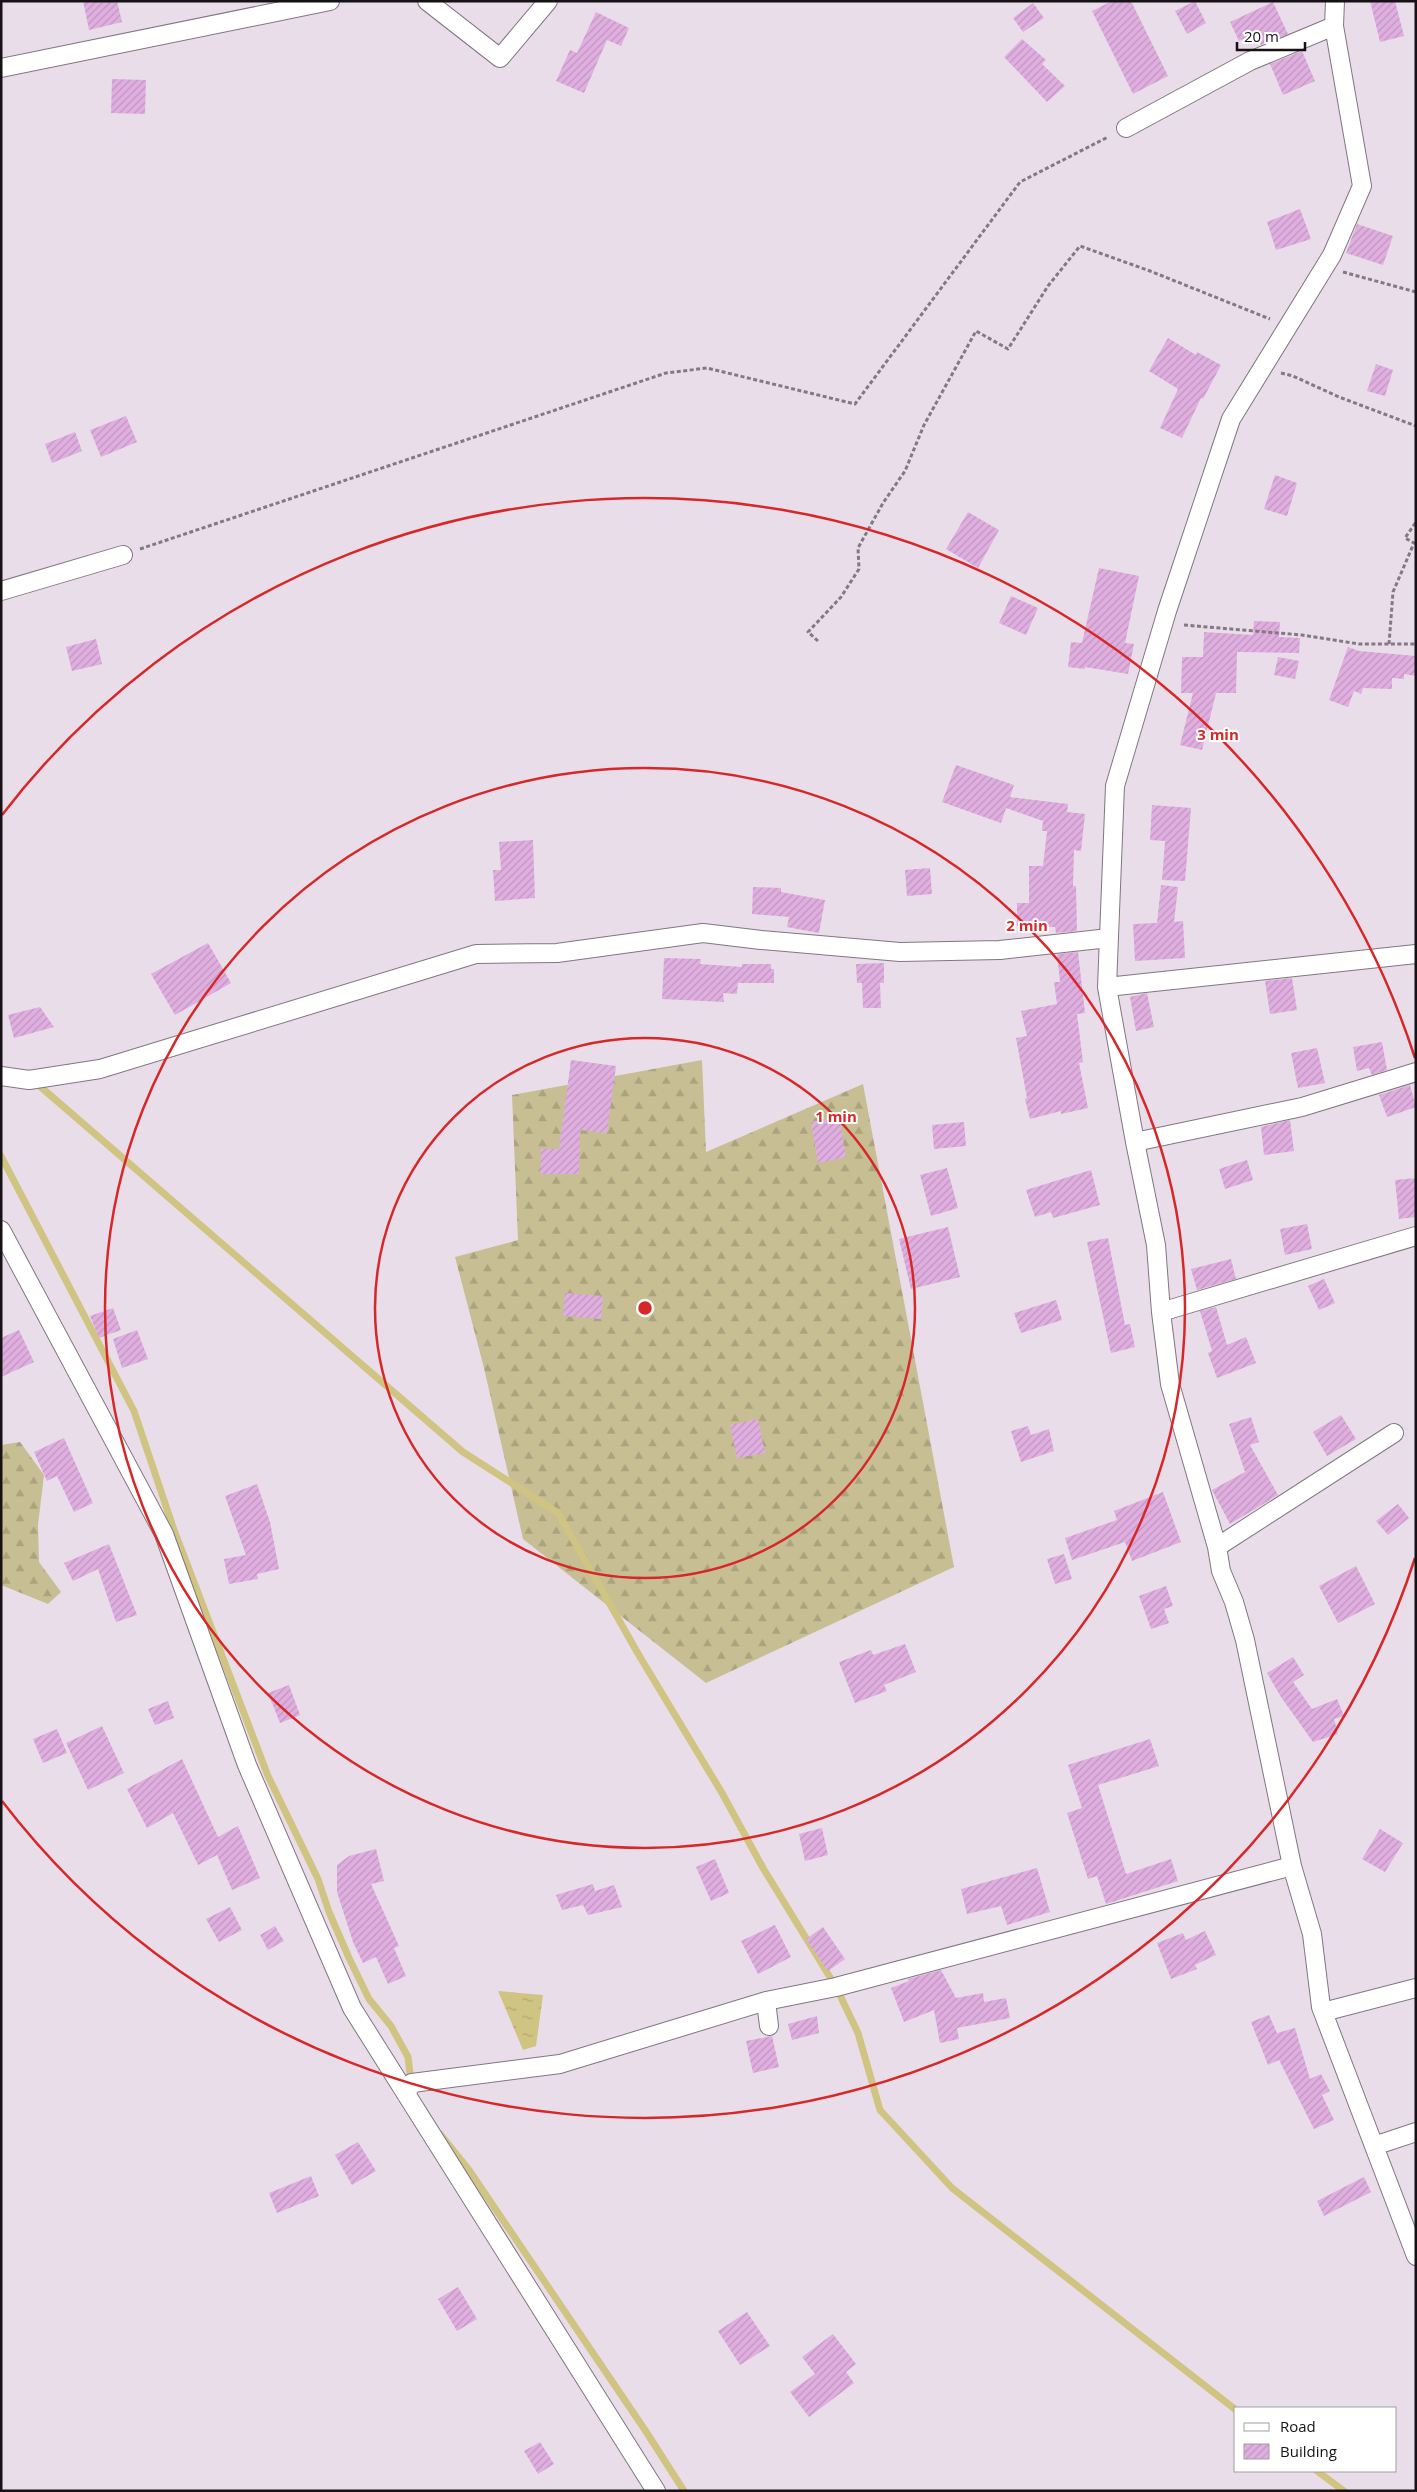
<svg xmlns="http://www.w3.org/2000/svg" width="1417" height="2492" viewBox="0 0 1417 2492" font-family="'Open Sans',sans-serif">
	<defs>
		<pattern id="forest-firs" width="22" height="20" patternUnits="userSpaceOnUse" patternTransform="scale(1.25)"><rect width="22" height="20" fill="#c7bf93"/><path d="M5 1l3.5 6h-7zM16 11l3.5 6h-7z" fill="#aaa37e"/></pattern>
		<pattern id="water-ripples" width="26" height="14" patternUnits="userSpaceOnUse" patternTransform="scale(1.25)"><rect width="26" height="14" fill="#d0c482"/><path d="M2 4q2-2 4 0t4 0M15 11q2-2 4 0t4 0" fill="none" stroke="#b2a76f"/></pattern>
		<pattern id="building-hatch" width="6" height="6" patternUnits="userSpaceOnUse" patternTransform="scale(1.25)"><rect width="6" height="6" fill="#e0afe0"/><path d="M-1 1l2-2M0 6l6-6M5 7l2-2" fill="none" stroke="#bf96bf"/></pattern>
	</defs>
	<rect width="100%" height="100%" fill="#eaddea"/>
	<!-- forest -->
	<path fill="url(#forest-firs)" d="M702 1060 706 1152 863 1084 954 1567 706 1683 523 1539 484 1368 455 1257 518 1240 512 1095Z
		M20 1442 44 1475 38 1525 39 1562 61 1592 48 1604 1 1585V1445Z"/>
	<!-- water -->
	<path fill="url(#water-ripples)" d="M498 1991 543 1995 536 2046 523 2050Z"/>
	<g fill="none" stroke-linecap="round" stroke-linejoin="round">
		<!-- stream -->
		<path stroke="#d0c482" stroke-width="7" d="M35 1082 463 1452 558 1513 640 1657 722 1793 763 1868 836 1987 858 2033 880 2110 952 2188 1236 2410
			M1 1156 134 1411 174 1530 268 1776 318 1879 329 1912 349 1958 369 1999 391 2026 408 2057 411 2082
			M440 2134 469 2170 645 2430 684 2491
			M1317 2471 1344 2491"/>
	</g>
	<!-- building -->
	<path fill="url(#building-hatch)" d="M83 1H117L122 22 89 30Z
		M1112 1H1131L1168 76 1133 94 1092 11Z
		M1195 1 1206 23 1187 34 1175 11Z
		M1370 1H1395L1404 36 1380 42Z
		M1273 2 1288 34 1261 45 1256 33 1239 41 1230 22Z
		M1033 3 1044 18 1023 32 1013 18Z
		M596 12 629 28 621 46 607 40 584 93 556 81 570 50 577 53Z
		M1022 39 1046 60 1042 64 1065 86 1047 102 1004 57Z
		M1302 51 1315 81 1283 95 1270 64Z
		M112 79 146 80 145 114 111 113Z
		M1300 209 1311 239 1276 250 1267 222Z
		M1357 224 1393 236 1383 265 1346 253Z
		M1168 338 1196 355 1197 352 1221 365 1203 399 1201 398 1182 438 1160 428 1178 389 1149 371Z
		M1376 364 1393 370 1385 396 1367 391Z
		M126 416 137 442 101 457 90 430Z
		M75 432 82 451 52 463 45 444Z
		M1275 475 1297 483 1287 516 1264 509Z
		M968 512 999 530 978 568 946 549Z
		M1099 568 1139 576 1125 643 1134 644 1128 674 1085 667V669L1068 667 1071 642 1082 643Z
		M1011 596 1038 608 1026 635 999 623Z
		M1254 621 1280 622 1279 637 1300 638 1299 653 1237 652 1236 693H1216L1202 750 1180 745 1193 693H1181L1182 657H1203L1204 632 1253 635Z
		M96 639 102 664 72 671 66 647Z
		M1348 647 1359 651 1416 656V676L1404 674V679L1392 678V689L1363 688 1361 694 1354 691 1348 707 1329 700Z
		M1278 657 1299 661 1295 679 1274 675Z
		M956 765 1014 785 1010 797 1068 804 1067 812 1085 814 1081 851 1074 850 1073 886H1076L1077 931 1056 933 1055 927 1017 926V903H1029V866H1043L1047 831H1042L1043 821 1006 808 1001 823 942 802Z
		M1152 805 1191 808 1185 881 1162 880 1165 841 1150 840Z
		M533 840 535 898 495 901 493 870H501L499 842Z
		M930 868 932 894 907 896 905 870Z
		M1161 885 1178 887 1174 922 1183 921 1185 958 1135 961 1133 924 1157 923Z
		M753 887 781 888V892L825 900 819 933 787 927 789 917 752 914Z
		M208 943 231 983 175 1015 151 974Z
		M1078 952 1085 1013 1077 1014 1083 1062 1079 1063 1088 1108 1061 1114V1111L1030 1119 1025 1099 1027 1098 1016 1038 1027 1036 1021 1011 1057 1004 1054 982H1060L1057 954Z
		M664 958 701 959 700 964 742 967V964H771V969H774V983H738L737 994 723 993 724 1002 662 999Z
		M884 963V983H880L881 1008H863L862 983H857L856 964Z
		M1292 978 1297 1010 1270 1014 1265 981Z
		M1147 993 1154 1027 1136 1031 1130 997Z
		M40 1007 54 1027 14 1038 8 1015Z
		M1382 1042 1387 1070 1372 1075 1369 1068 1357 1071 1353 1047Z
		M1317 1048 1325 1083 1298 1088 1291 1053Z
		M571 1060 616 1066 607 1133 580 1130 579 1174H540L541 1149H559Z
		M1410 1085 1416 1107 1387 1117 1379 1095Z
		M839 1117 846 1157 818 1163 811 1122Z
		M1290 1120 1294 1151 1264 1155 1261 1127Z
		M964 1122 966 1146 934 1149 932 1125Z
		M1247 1160 1253 1180 1225 1189 1219 1169Z
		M947 1168 958 1208 931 1216 920 1175Z
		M1091 1170 1100 1205 1053 1218 1051 1212 1035 1217 1026 1190Z
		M1416 1178V1217L1399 1219 1395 1180Z
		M1307 1224 1312 1249 1285 1255 1280 1229Z
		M948 1227 960 1277 911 1289 899 1239Z
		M1108 1238 1125 1325 1130 1324 1135 1347 1111 1353 1087 1242Z
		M1231 1259 1236 1279 1197 1290 1191 1269Z
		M1324 1279 1335 1303 1319 1310 1308 1286Z
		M565 1293 603 1296 601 1319 563 1316Z
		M1056 1300 1062 1320 1021 1333 1014 1313Z
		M1216 1307 1227 1345 1246 1337 1256 1363 1217 1378 1208 1353 1212 1351 1200 1311Z
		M113 1308 121 1330 99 1338 90 1316Z
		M19 1330 34 1362 1 1377V1338Z
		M137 1330 148 1359 122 1368 113 1339Z
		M1341 1415 1356 1439 1327 1456 1313 1432Z
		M1251 1417 1259 1442 1250 1445 1278 1495 1230 1524 1212 1490 1245 1472 1229 1424Z
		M758 1419 765 1453 737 1458 730 1425Z
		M1028 1426 1031 1435 1049 1429 1054 1451 1021 1462 1011 1431Z
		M64 1438 93 1503 74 1512 57 1476 47 1481 34 1452Z
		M257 1484 270 1522 279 1569 257 1574 258 1579 229 1584 224 1559 246 1555 225 1496Z
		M1163 1492 1181 1542 1132 1561 1125 1542 1072 1560 1065 1538 1117 1520 1114 1511Z
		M1398 1504 1409 1518 1388 1535 1376 1521Z
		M109 1544 137 1615 116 1622 98 1569 73 1581 64 1563Z
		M1064 1554 1072 1579 1055 1584 1047 1559Z
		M1356 1566 1375 1604 1338 1623 1319 1586Z
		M1166 1586 1173 1606 1164 1609 1169 1623 1151 1629 1139 1596Z
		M905 1644 916 1672 884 1685 887 1691 855 1703 839 1662 871 1650 873 1655Z
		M1293 1657 1304 1675 1293 1682 1312 1709 1337 1699 1344 1716 1334 1719 1338 1734 1313 1742 1281 1697 1267 1673Z
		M289 1685 300 1715 280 1723 268 1693Z
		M168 1701 174 1718 155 1725 148 1709Z
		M102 1726 124 1773 88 1790 66 1743Z
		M57 1729 67 1753 43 1763 33 1739Z
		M1150 1739 1159 1766 1098 1785 1126 1874 1171 1859 1178 1881 1106 1904 1097 1876 1088 1879 1067 1813 1082 1808 1068 1765Z
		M182 1759 218 1837 238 1826 260 1878 232 1890 217 1855 198 1865 173 1813 147 1828 127 1789Z
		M822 1828 828 1855 805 1861 799 1834Z
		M1380 1829 1403 1843 1385 1872 1362 1859Z
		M376 1849 384 1881 371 1884 399 1946 394 1948 406 1976 388 1984 376 1957 363 1963 353 1942 337 1892V1865L349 1856Z
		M715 1859 729 1893 711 1901 696 1867Z
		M1037 1868 1050 1912 1007 1925 1001 1906 967 1914 961 1889Z
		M593 1884 595 1891 614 1885 622 1907 588 1915 583 1905 562 1910 556 1895Z
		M230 1907 242 1930 219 1942 206 1919Z
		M775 1925 791 1957 758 1974 741 1941Z
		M275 1926 284 1941 268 1950 260 1935Z
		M823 1927 845 1959 828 1971 806 1939Z
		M1205 1931 1216 1955 1195 1965 1197 1969 1171 1979 1157 1943 1183 1933 1186 1940Z
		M941 1970 956 1998 983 1993 984 2002 1006 1998 1010 2018 957 2028 959 2039 940 2043 934 2010 904 2022 891 1988 909 1981 908 1979Z
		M1269 2015 1277 2033 1295 2028 1310 2079 1321 2074 1330 2091 1322 2095 1334 2120 1314 2129 1279 2060 1268 2065 1251 2022Z
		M817 2016 819 2033 792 2040 788 2024Z
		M772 2036 779 2067 753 2073 746 2041Z
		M358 2142 376 2171 352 2185 335 2155Z
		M311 2176 319 2196 277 2213 269 2193Z
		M1364 2177 1371 2192 1324 2216 1317 2201Z
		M458 2287 477 2319 457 2331 438 2299Z
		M747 2312 770 2346 740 2365 718 2331Z
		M833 2334 856 2364 846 2372 854 2383 809 2417 790 2392 815 2374 802 2357Z
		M540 2442 554 2464 538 2474 524 2451Z"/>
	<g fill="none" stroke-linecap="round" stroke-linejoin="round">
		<defs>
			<path id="minor" d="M427 1 500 58 548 1
				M1335 1 1334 26 1362 186 1332 255 1231 419 1167 611 1115 786 1107 987 1135 1142 1156 1245 1161 1312 1170 1384 1217 1547 1221 1571 1234 1602 1245 1640 1292 1866 1312 1934 1321 2007 1416 2256
				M1 68 330 1
				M1126 128 1250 61 1334 26
				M1 591 123 555
				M1107 987 1416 954
				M1 1076 29 1080 100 1069 476 954 557 953 703 933 761 940 900 952 1000 950 1109 938
				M1135 1142 1302 1107 1416 1072
				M1 1230 164 1534 247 1765 352 2008 656 2491
				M1161 1312 1416 1236
				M1217 1547 1394 1433
				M1323 2012 1416 1988
				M769 2026 766 2001 836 1987 1292 1866
				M406 2094 412 2083 560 2064 766 2001
				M1374 2146 1416 2132"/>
		</defs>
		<!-- minor casing -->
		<use href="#minor" stroke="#817681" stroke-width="20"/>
		<!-- path -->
		<path stroke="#827982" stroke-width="3" stroke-dasharray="4 2.5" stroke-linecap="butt" d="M1343 272 1416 292
			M1281 373 1293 376 1339 397 1416 426
			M140 549 666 373 707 368 855 404 1020 182 1108 137
			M1184 625 1302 635 1359 644H1416
			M818 641 808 632 841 597 859 569 858 548 883 503 905 471 924 425 976 331 1008 349 1048 286 1080 246 1150 271 1270 319
			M1389 644 1393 592 1414 543 1405 538 1416 522"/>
		<!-- minor -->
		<use href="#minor" stroke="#fff" stroke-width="18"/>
	</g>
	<!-- distance rings -->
	<g fill="none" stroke="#d62828" stroke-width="2.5">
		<circle cx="645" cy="1308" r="270"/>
		<circle cx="645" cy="1308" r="540"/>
		<path d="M1415 1558A810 810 0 0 1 2 1801M2 815A810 810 0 0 1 1415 1058"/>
	</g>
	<circle cx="645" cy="1308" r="8" fill="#d62828" stroke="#fff" stroke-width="2.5"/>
	<g font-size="15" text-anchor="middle" font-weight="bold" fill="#d62828" stroke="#fff" stroke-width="4" stroke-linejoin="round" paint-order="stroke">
		<text x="1218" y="740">3 min</text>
		<text x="1027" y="931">2 min</text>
		<text x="836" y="1122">1 min</text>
	</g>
	<!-- border -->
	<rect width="1417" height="2492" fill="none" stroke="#161115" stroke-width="5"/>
	<!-- legend -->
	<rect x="1234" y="2407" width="162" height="65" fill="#ffffff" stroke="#a2a0a1"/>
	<rect x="1244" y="2423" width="25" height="8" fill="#ffffff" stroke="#a2a0a1"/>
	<text x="1280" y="2432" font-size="15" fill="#161115">Road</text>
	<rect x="1244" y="2444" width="25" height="15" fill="url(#building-hatch)" stroke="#a2a0a1"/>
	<text x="1280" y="2457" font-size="15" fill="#161115">Building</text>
	<!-- scale -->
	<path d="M1237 42v8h68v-8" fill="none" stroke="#161115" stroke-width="2.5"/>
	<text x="1244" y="42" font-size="15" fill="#161115" stroke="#ffffff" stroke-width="4" paint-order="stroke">20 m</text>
</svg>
